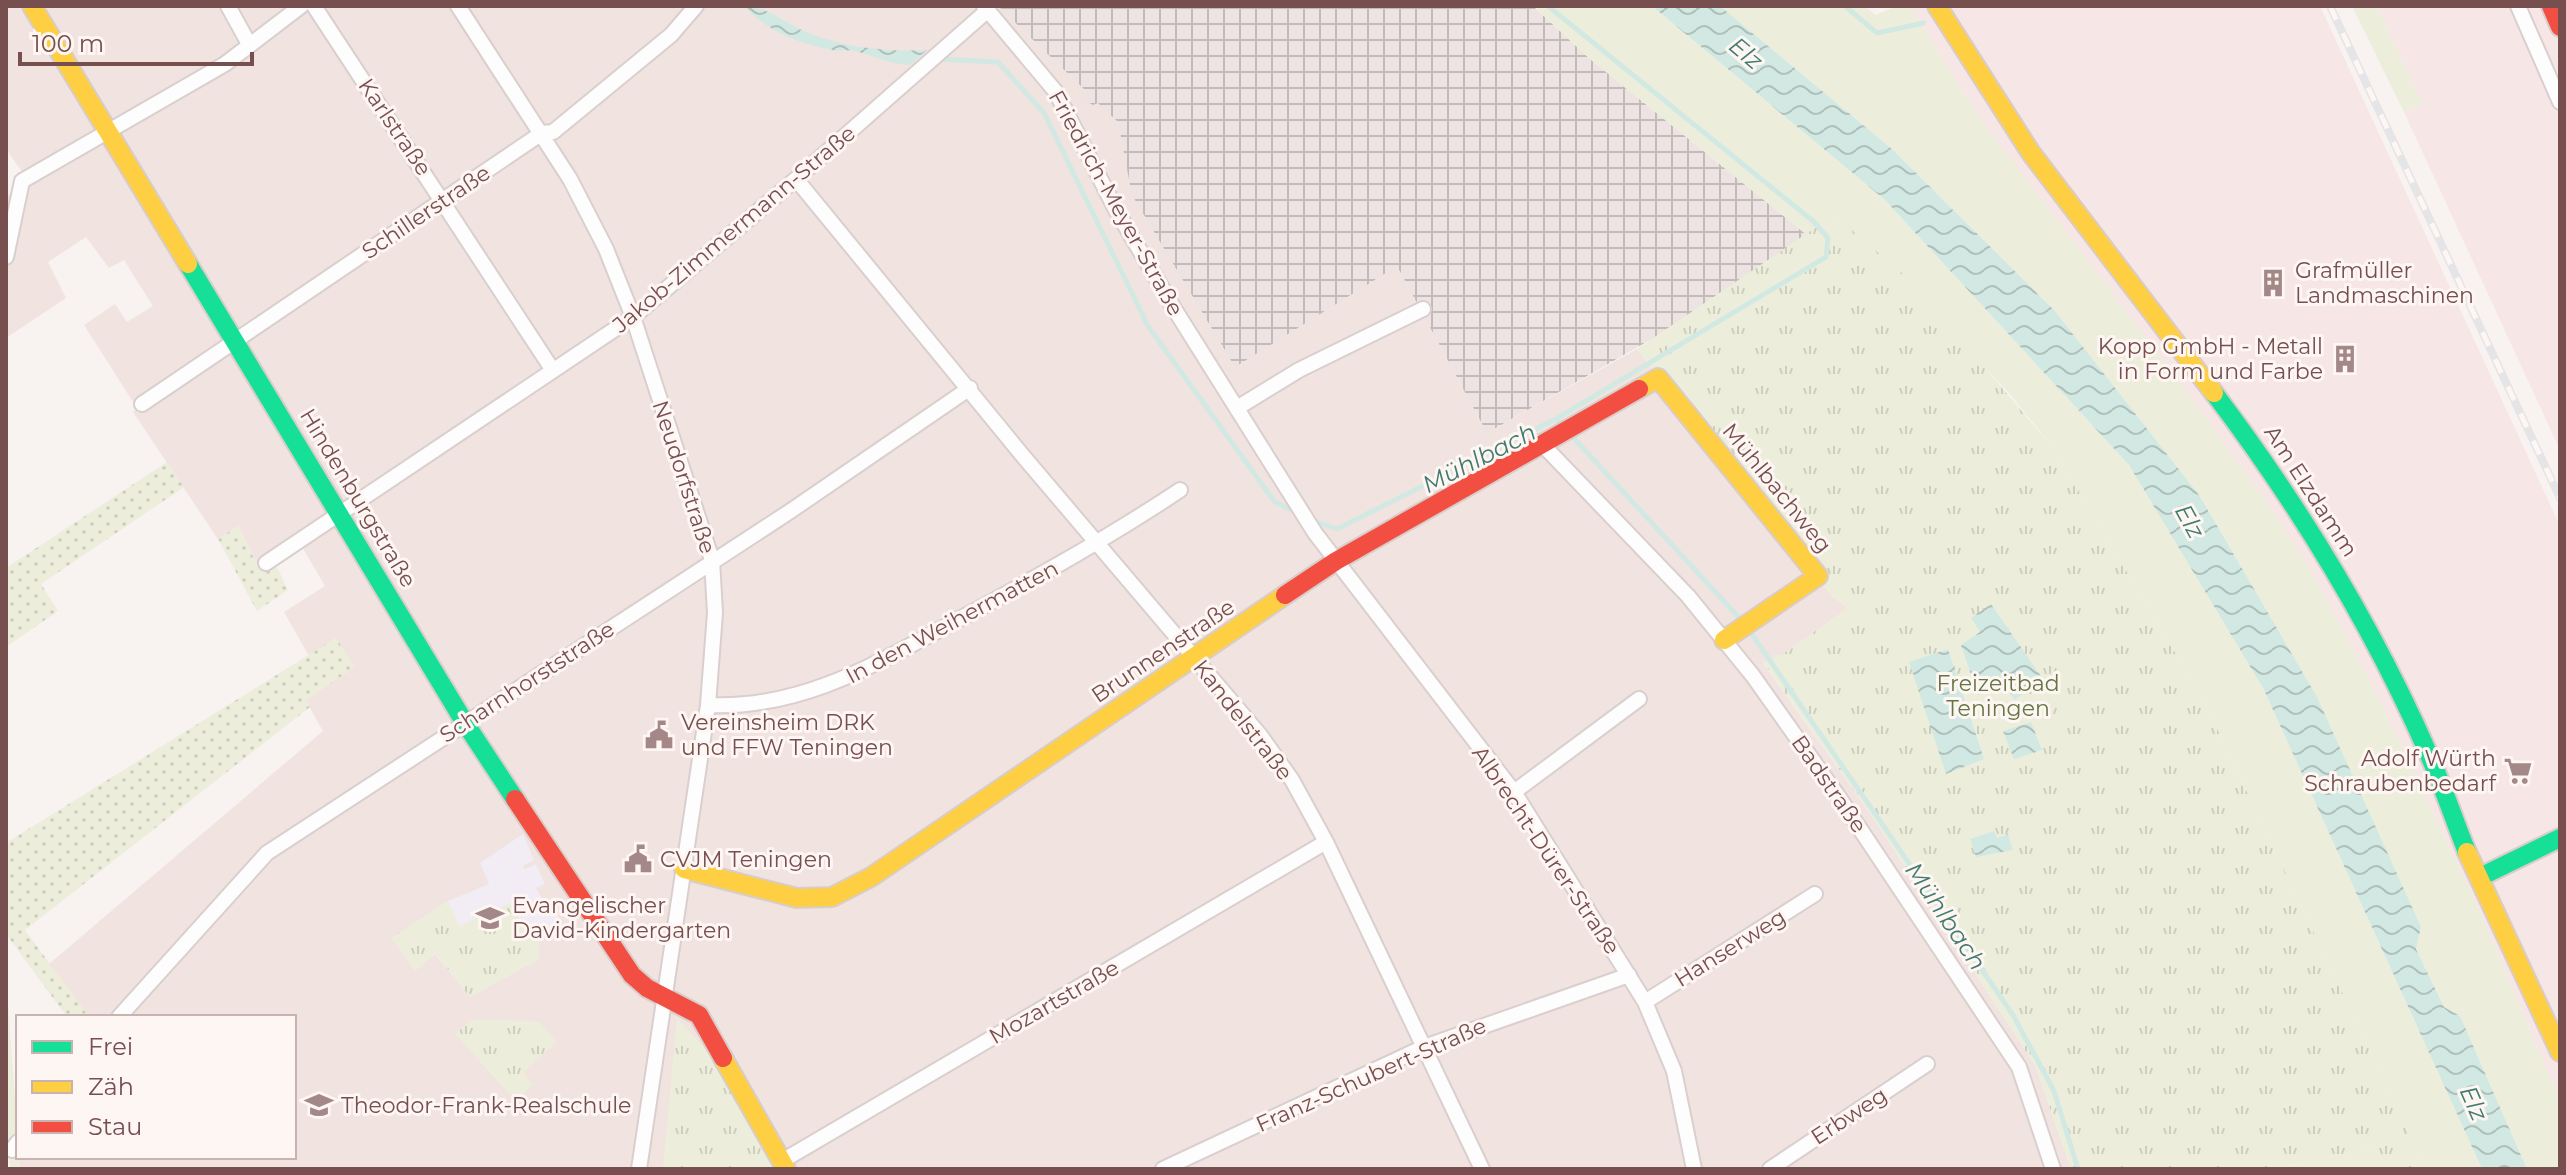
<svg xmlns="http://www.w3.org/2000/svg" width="2566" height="1175" viewBox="0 0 2566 1175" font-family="Montserrat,sans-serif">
	<defs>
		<pattern id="industrial-grid" width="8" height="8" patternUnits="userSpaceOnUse" patternTransform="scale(2)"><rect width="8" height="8" fill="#ece3e2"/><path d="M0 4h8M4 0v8" fill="none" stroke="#c4baba"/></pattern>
		<pattern id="park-tufts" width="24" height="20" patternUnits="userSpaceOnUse" patternTransform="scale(2)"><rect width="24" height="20" fill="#eceedb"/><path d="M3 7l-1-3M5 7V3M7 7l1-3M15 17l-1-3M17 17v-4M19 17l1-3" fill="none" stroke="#cecebe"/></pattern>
		<pattern id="garden-dots" width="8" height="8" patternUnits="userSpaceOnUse" patternTransform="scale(2)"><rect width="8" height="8" fill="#eceedb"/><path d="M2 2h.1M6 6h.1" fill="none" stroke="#cecebe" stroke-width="1.8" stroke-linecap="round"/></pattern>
		<pattern id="water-waves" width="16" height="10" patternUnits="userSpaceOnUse" patternTransform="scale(2)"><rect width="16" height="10" fill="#d2e9e3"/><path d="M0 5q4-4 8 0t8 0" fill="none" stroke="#afbfba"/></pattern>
	</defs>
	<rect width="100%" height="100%" fill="#f8f2f0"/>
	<!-- residential -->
	<path fill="#f1e3e0" d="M6 6H998L1088 93 1090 102H1098L1118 122 1133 195 1397 266 1487 433 1637 349 1832 596 1848 608 1788 651 1763 663 1870 813 2035 1065 2071 1169H20L18 1157H294V1017H89L49 964 323 731 306 701 336 638 309 656 284 612 325 586 301 545 260 570 238 526 218 539 133 412 137 408 84 325 115 304 127 322 153 306 124 260 109 268 86 237 48 262 66 298 6 338V215L8 196 23 173 6 149Z"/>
	<!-- commercial -->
	<path fill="#f7e6e6" d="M1910 6H2320L2560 526V1102L2475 901 2379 699 2266 501 1979 117Z
		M2376 6H2560V450L2404 112 2423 104Z"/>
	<!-- industrial -->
	<path fill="url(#industrial-grid)" d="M998 6H1533L1590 59 1807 235 1657 336 1487 433 1397 266 1235 367 1132 195 1118 122 1098 103 1093 105 1084 100 1087 92Z"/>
	<!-- education -->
	<path fill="#f2ecf5" d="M523 834 534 860 523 866 525 869 536 864 545 884 536 888 552 915 556 913 560 920 557 922 560 928 539 939V959L470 997 435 954 415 971 392 938 448 901 489 884 480 863Z"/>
	<!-- grass -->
	<path fill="#eceedb" d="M1534 6H1652L1885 200 2129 465 2263 688 2482 1169H2426L2203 699 2054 449 2009 393 1835 215 1807 235 1590 59Z
		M1720 6H1864L1876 15 1896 6H1910L1979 117 2180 383 2266 501 2311 571 2379 699 2475 901 2560 1102V1169H2527L2460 1016 2444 1007 2416 949 2421 927 2054 310 1892 149Z
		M2352 6H2376L2423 104 2404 112Z
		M6 975 20 1169H11L6 1147Z
		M2374 1148 2390 1169H2273Z"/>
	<!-- park -->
	<path fill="url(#park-tufts)" d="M1834 215 1909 279 2054 449 2203 699 2426 1169H2390L2374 1148 2273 1169H2071L2035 1065 1870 813 1763 662 1788 651 1847 608 1832 596 1637 349Z
		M448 901 459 926 510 903 522 923 526 921 530 929 534 928 539 939V959L470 997 435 953 415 971 392 938Z
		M677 1018 720 1065 775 1169H663Z
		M471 1020 538 1021 557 1041 523 1073 533 1085 516 1101 455 1034Z"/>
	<!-- garden -->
	<path fill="url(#garden-dots)" d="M167 462 184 487 41 584 58 611 6 647V568Z
		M238 526 259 569 274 561 288 590 257 611 218 539Z
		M336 638 355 667 306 700 310 707 25 930 89 1017H67L6 934V843Z"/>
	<!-- water -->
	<path fill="url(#water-waves)" d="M744 6C767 6 789 26 811 34 848 48 888 52 927 50L910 65C889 64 876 57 856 51 849 49 840 52 832 50 799 44 767 31 744 6Z
		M1652 6H1720L1892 149 2054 310 2199 495 2317 697 2421 927 2416 949 2444 1007 2460 1016 2527 1169H2482L2263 688 2129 465 1885 200Z
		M1991 604 2043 679 2015 700 2005 686 1978 695 1961 645 1980 632 1971 618Z
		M1948 649 1984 759 1946 774 1909 662Z
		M2031 722 2042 750 2014 759 2003 731Z
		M1994 831 1997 838 2008 834 2013 850 1976 857 1970 839Z"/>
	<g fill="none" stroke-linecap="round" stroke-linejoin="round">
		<!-- stream -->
		<path stroke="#d2e9e3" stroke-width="5" d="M1548 6 1813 221 1828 238 1826 257 1556 419
			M1845 6 1877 33 1924 23
			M940 59 998 62 1044 113 1148 326 1274 501 1300 515
			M1571 435 1743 622
			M1309 519 1337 529 1556 419 1562 425
			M1749 630 2013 1015 2054 1091 2078 1169"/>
		<defs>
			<path id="street" d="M228 6 249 44
				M314 6 552 369
				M458 6 570 179 606 249 633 317 712 560 715 613 708 705 639 1169
				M984 6 1056 92 1116 210 1175 310 1315 533 1514 792 1645 1002 1674 1071 1694 1169
				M2518 6 2560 102
				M796 179 1023 456 1260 735 1292 780 1326 842 1482 1169
				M6 257 22 181 225 64 301 6
				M142 404 542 133 553 132 671 35 696 6
				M1237 408 1299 370 1423 309
				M1540 442 1688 596 1753 676 1838 796 2019 1067 2053 1169
				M266 563 633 317 796 179 988 10
				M708 705C806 710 885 658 969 614 1041 575 1111 536 1180 490
				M1514 792 1639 699
				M1645 1002 1815 894
				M119 1017 267 853 789 512 970 388
				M12 1150 18 1142
				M782 1161 1326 842
				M1163 1169 1424 1047 1629 975
				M1770 1169 1927 1064"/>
			<path id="fast" d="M188 264 465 723 515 799
				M2214 393C2298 504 2373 627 2429 755 2443 786 2454 820 2467 852
				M2480 877 2560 838"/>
			<path id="slow" d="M32 6 188 264
				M1937 6 2031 153 2214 393
				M1639 389 1658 378 1818 576 1724 640
				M2467 852 2560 1052
				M684 869 797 898 832 897 871 877 1285 595
				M723 1058 786 1169"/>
			<path id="jam" d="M2551 6 2560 27
				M1285 595 1336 561 1639 389
				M515 799 632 975 647 988 699 1015 723 1058"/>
		</defs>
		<!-- street casing -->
		<use href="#street" stroke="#d9cfce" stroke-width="18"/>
		<!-- fast casing -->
		<use href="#fast" stroke="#d8cdcb" stroke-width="22"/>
		<!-- slow casing -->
		<use href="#slow" stroke="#d8cdcb" stroke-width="22"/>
		<!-- jam casing -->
		<use href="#jam" stroke="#d8cdcb" stroke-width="22"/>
		<!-- street -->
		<use href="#street" stroke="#fefdfd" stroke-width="14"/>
		<!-- fast -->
		<use href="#fast" stroke="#16e098" stroke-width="18"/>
		<!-- slow -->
		<use href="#slow" stroke="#ffcf43" stroke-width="18"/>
		<!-- jam -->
		<use href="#jam" stroke="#f24e42" stroke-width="18"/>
		<defs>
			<path id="rail" d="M2330 6 2560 498"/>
		</defs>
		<!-- rail casing -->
		<use href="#rail" stroke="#e5e4e7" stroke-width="8"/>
		<!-- rail -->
		<use href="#rail" stroke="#fef6f3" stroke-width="5" stroke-dasharray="15" stroke-linecap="butt"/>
	</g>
	<!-- icons -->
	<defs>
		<symbol id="building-bare" viewBox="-9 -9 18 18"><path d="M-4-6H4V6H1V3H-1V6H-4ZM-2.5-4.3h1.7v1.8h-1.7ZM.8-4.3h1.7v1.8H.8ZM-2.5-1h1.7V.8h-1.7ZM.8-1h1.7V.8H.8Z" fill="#a48887" stroke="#fef6f3" stroke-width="2.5" paint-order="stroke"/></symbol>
		<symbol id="civic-bare" viewBox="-9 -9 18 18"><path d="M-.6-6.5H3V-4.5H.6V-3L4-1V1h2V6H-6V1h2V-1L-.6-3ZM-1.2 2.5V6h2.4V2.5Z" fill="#a48887" stroke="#fef6f3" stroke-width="2.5" paint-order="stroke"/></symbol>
		<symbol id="supermarket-bare" viewBox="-9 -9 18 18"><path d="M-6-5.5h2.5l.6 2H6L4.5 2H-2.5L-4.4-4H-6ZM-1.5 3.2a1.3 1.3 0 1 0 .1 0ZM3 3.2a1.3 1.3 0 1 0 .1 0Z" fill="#a48887" stroke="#fef6f3" stroke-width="2.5" paint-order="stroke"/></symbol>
		<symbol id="school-bare" viewBox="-9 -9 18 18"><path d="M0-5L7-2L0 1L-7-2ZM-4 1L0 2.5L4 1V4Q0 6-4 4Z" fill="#a48887" stroke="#fef6f3" stroke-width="2.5" paint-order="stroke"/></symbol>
	</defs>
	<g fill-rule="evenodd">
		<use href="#building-bare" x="2253" y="263" width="40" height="40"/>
		<use href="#building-bare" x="2325" y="339" width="40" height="40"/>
		<use href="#civic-bare" x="639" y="715" width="40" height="40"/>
		<use href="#supermarket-bare" x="2498" y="751" width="40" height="40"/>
		<use href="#civic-bare" x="618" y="839" width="40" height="40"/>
		<use href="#school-bare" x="470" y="898" width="40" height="40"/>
		<use href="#school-bare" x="299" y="1085" width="40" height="40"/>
	</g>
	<g text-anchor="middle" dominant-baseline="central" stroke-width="6" stroke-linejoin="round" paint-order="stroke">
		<!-- street labels -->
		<g font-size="22" fill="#774f4f" stroke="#fef6f3">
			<text transform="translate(395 127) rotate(56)">Karlstraße</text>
			<text transform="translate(1116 203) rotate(61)">Friedrich-Meyer-Straße</text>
			<text transform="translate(426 212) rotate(-34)">Schillerstraße</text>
			<text transform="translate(734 229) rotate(-40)">Jakob-Zimmermann-Straße</text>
			<text transform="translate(684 477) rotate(72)">Neudorfstraße</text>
			<text transform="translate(1777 488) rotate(51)">Mühlbachweg</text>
			<text transform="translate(2311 491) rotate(57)">Am Elzdamm</text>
			<text transform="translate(358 498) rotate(59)">Hindenburgstraße</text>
			<text transform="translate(952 622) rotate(-28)">In den Weihermatten</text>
			<text transform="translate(1163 651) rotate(-34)">Brunnenstraße</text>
			<text transform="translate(527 682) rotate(-33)">Scharnhorststraße</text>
			<text transform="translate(1243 720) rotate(52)">Kandelstraße</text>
			<text transform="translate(1829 784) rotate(55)">Badstraße</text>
			<text transform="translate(1546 850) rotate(56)">Albrecht-Dürer-Straße</text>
			<text transform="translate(1730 948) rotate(-32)">Hanserweg</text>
			<text transform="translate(1054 1002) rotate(-30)">Mozartstraße</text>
			<text transform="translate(1371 1075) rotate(-24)">Franz-Schubert-Straße</text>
			<text transform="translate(1849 1116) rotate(-33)">Erbweg</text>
		</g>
		<!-- poi labels -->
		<g font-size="22" fill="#774f4f" stroke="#fef6f3" text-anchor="start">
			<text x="2295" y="270">Grafmüller<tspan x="2295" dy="25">Landmaschinen</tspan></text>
			<text x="2323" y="346" text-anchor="end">Kopp GmbH - Metall<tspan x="2323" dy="25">in Form und Farbe</tspan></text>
			<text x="681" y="722">Vereinsheim DRK<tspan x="681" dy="25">und FFW Teningen</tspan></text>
			<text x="2496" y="758" text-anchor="end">Adolf Würth<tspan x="2496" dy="25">Schraubenbedarf</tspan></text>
			<text x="660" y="859">CVJM Teningen</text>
			<text x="512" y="905">Evangelischer<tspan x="512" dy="25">David-Kindergarten</tspan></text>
			<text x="341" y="1105">Theodor-Frank-Realschule</text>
		</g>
		<!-- park labels -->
		<g font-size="22" fill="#657644" stroke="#fef6f3">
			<text x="1998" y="683">Freizeitbad<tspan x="1998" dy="25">Teningen</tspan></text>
		</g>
		<!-- water labels -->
		<g font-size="24" font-style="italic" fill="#427b70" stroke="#fef6f3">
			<text transform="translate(1746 53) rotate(40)">Elz</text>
			<text transform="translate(1479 458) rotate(-27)">Mühlbach</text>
			<text transform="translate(2190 521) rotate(61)">Elz</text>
			<text transform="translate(1946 916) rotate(56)">Mühlbach</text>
			<text transform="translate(2474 1103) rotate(66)">Elz</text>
		</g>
	</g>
	<!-- border -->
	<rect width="2566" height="1175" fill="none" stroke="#774f4f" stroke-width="16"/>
	<!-- legend -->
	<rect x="16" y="1015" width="280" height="144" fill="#fef6f3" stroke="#c8b3b1" stroke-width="2"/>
	<rect x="32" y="1041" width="40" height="12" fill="#16e098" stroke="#c8b3b1" stroke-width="2"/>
	<text x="88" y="1055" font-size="24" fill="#774f4f">Frei</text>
	<rect x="32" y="1081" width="40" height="12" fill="#ffcf43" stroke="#c8b3b1" stroke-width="2"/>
	<text x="88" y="1095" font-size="24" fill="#774f4f">Zäh</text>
	<rect x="32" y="1121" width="40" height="12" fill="#f24e42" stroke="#c8b3b1" stroke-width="2"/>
	<text x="88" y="1135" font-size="24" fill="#774f4f">Stau</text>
	<!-- scale -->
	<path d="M20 52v12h232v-12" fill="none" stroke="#774f4f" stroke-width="4"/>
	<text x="32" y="52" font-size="24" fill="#774f4f" stroke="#fef6f3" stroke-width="6" paint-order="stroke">100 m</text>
</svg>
